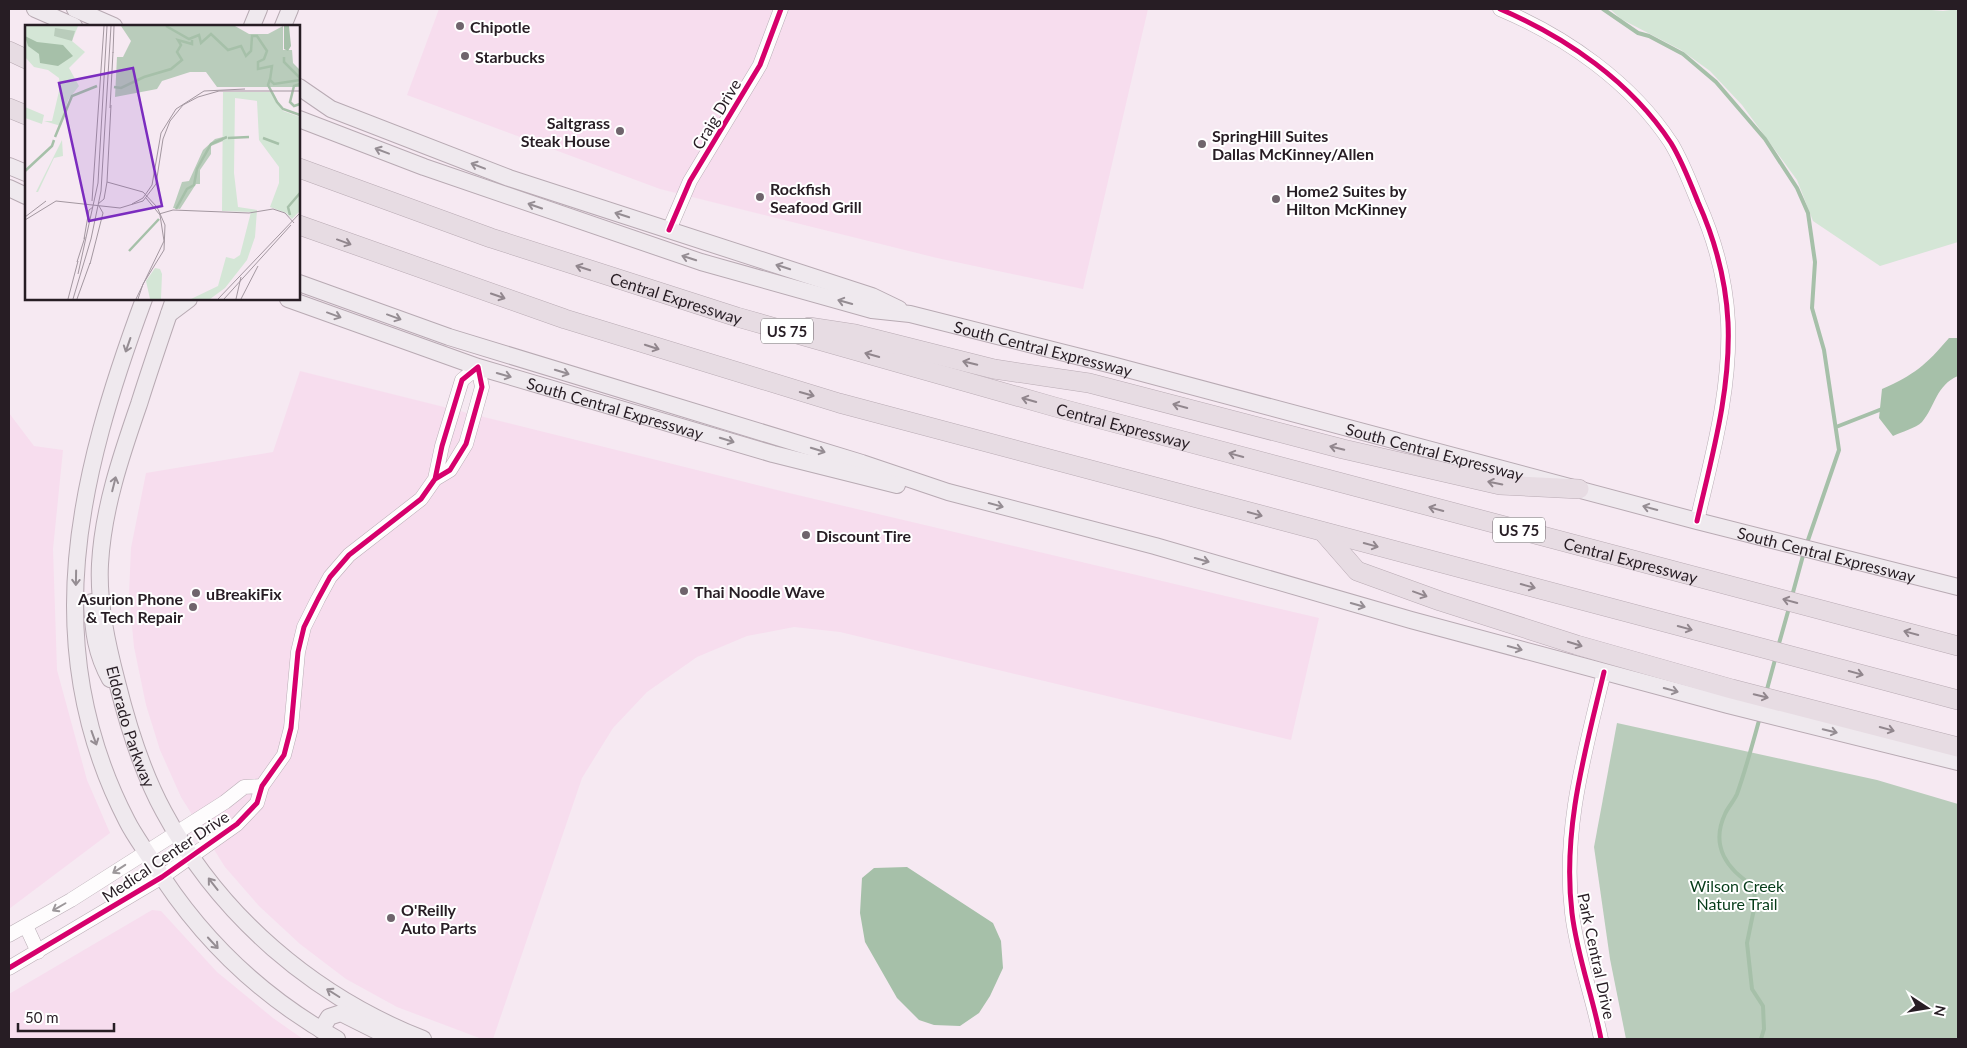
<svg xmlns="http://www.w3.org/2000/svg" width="1967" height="1048" viewBox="0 0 1967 1048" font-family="Lato,sans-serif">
	<rect width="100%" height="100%" fill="#f6e9f2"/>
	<!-- built -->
	<path fill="#f7ddee" d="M439 9H1148L1083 289 937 258 660 189 407 95Z
		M300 371 789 493 1319 618 1291 740 840 632 794 627 747 636 697 657 647 692 613 728 582 778 493 1039H482L397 1007 346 979 300 944 259 906 225 867 181 797 160 750 146 705 134 647 129 594 131 548 146 473 273 452Z
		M9 413 34 446 63 450 53 549 57 670 87 780 110 833 9 909Z
		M152 910 161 911 217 972 273 1018 303 1039H9V994Z"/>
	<!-- green -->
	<path fill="#d4e6d6" d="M1610 9H1920L1943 11 1958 9V242L1880 266 1813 221 1797 180 1742 105 1710 71 1681 50 1621 19Z"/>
	<!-- forest -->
	<path fill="#b9ccbb" d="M1617 723 1877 780 1958 804V1039H1626L1610 959 1594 847Z"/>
	<!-- water -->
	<path fill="#a6c0a9" d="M1949 338H1958V376C1936 385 1935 407 1922 422 1916 428 1901 432 1893 436L1879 418 1882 389C1914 375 1926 365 1949 338Z
		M907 867 993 923 1001 941 1003 968 990 996 979 1013 960 1026 934 1025 919 1020 897 998 865 942 860 913 862 878 874 868Z"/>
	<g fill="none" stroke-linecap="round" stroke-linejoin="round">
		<!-- stream -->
		<path stroke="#a6c0a9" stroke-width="4" d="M1603 9 1638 33 1649 36 1683 54 1716 82 1765 139 1797 188 1808 213 1815 262 1812 308 1824 350 1839 450 1807 543
			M1836 427 1882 409
			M1792 596 1804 552
			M1778 647 1789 608
			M1766 693 1776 656
			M1760 717C1753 742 1746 769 1737 794 1734 801 1728 807 1725 814 1710 846 1727 870 1754 886L1755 904 1747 943 1752 989 1763 1006 1764 1029 1761 1039"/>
		<defs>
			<path id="minor" d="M1500 9C1566 37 1631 82 1671 143 1682 161 1690 182 1698 202 1715 240 1726 281 1728 322 1731 390 1712 456 1697 521
				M669 230 690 181 760 65 781 9
				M26 926 38 952
				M9 935 71 900 225 802 244 787 262 786
				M9 968 162 877 237 824 257 803 262 786 284 755 291 728 298 652 304 627 318 599 330 577 349 555 421 499 435 479 442 446 462 380 478 367 482 387 466 444 450 470 435 479
				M1601 1039C1593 997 1577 956 1572 913 1562 830 1585 752 1604 672"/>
			<g id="major">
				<path d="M35 9 74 26"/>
				<path d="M75 9 114 26"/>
				<path d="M252 26 259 9"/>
				<path d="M283 26 290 9"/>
				<path d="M299 87 331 109 509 178 872 296 899 309"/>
				<path id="s1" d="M299 119 424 167 701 262 872 310 910 314 1112 365 1697 521 1958 587"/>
				<path d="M9 166 26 173"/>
				<path d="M9 188 26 196"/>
				<path d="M299 283 449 337 862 463 948 492 1155 546 1411 620 1728 705 1958 762"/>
				<path d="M144 299C79 474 36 645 127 821 134 835 144 848 152 861 198 936 260 996 337 1039"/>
				<path id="s2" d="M174 299C162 334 150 369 139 404 121 456 103 509 100 564 98 603 107 644 117 682 128 726 142 772 164 812 220 916 313 996 423 1039"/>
				<path id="s3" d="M288 299 478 367 773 454 897 485"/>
				<path d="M169 314 189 299"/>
				<path d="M92 602C93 631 96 654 110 679"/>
				<path d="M321 1030 329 1017 341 1013 393 1039"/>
			</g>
			<g id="highway">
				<path d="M9 51 26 59"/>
				<path d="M9 108 26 115"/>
				<path id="s4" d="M299 168 491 238 737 317 1055 407 1958 646"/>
				<path d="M299 225 565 319 839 403 1958 700"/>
				<path d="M809 327 855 334 994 369 1089 383 1343 449 1500 485 1579 489"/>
				<path d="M1323 532 1357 571 1440 601 1577 645 1732 689 1958 747"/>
			</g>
		</defs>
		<!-- minor casing -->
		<use href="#minor" stroke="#baaeb6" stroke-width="15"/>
		<!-- major casing -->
		<use href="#major" stroke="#b8aab3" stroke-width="18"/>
		<!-- highway casing -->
		<use href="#highway" stroke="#b8aab3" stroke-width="20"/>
		<!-- minor -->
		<use href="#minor" stroke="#fefcfd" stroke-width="14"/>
		<!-- major -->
		<use href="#major" stroke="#efe9ee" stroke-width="16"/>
		<!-- highway -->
		<use href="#highway" stroke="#e7dce3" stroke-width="19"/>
		<defs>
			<path id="cycleway" d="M1500 9C1566 37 1631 82 1671 143 1682 161 1690 182 1698 202 1715 240 1726 281 1728 322 1731 390 1712 456 1697 521
				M669 230 690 181 760 65 781 9
				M9 968 162 877 237 824 257 803 262 786 284 755 291 728 298 652 304 627 318 599 330 577 349 555 421 499 435 479 442 446 462 380 478 367 482 387 466 444 450 470 435 479
				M1601 1039C1593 997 1577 956 1572 913 1562 830 1585 752 1604 672"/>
		</defs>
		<!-- cycleway casing -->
		<use href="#cycleway" stroke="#fff" stroke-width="8"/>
		<!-- cycleway -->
		<use href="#cycleway" stroke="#d6006c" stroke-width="5"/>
	</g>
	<!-- one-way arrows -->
	<defs><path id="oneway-shaft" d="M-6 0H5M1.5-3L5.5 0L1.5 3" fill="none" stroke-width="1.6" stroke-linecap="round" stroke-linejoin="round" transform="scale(1.25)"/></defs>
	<g stroke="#958d93">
		<use href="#oneway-shaft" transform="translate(382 151) rotate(-159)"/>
		<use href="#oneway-shaft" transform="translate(478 166) rotate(-159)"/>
		<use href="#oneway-shaft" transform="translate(535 206) rotate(-161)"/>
		<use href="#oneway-shaft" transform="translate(622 215) rotate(-162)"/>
		<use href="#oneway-shaft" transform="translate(689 258) rotate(-162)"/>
		<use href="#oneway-shaft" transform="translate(783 267) rotate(-162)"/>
		<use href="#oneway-shaft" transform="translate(845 302) rotate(-164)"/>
		<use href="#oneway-shaft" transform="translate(334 315) rotate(20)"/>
		<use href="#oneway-shaft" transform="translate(394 317) rotate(20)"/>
		<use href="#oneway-shaft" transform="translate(128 345) rotate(109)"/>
		<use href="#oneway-shaft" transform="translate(562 372) rotate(17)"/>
		<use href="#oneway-shaft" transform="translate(504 375) rotate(16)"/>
		<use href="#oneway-shaft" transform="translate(727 440) rotate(17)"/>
		<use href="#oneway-shaft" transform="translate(818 450) rotate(17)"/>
		<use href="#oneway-shaft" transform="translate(114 484) rotate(-76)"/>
		<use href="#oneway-shaft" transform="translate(996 505) rotate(15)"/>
		<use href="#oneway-shaft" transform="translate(1650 508) rotate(-165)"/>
		<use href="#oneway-shaft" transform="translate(1202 560) rotate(16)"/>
		<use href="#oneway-shaft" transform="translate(76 578) rotate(91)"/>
		<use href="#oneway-shaft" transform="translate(1358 605) rotate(16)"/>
		<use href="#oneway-shaft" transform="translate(1515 648) rotate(15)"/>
		<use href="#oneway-shaft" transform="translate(1671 690) rotate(15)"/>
		<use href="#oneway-shaft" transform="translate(1830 731) rotate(14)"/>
		<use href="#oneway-shaft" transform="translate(94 738) rotate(70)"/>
		<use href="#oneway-shaft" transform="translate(213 884) rotate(-128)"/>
		<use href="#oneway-shaft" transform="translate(213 943) rotate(47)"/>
		<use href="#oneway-shaft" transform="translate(333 993) rotate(-148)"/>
	</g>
	<g stroke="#91868d">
		<use href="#oneway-shaft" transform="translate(344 242) rotate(20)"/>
		<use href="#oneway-shaft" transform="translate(583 268) rotate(-162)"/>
		<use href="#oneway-shaft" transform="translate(498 296) rotate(19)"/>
		<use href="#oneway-shaft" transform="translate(652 347) rotate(18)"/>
		<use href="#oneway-shaft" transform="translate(872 355) rotate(-164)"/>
		<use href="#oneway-shaft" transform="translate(970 363) rotate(-166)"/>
		<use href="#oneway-shaft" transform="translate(807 394) rotate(16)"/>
		<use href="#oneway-shaft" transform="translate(1029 400) rotate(-164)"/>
		<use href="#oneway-shaft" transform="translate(1180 406) rotate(-165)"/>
		<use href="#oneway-shaft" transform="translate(1337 448) rotate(-166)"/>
		<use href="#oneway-shaft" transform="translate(1236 455) rotate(-165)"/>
		<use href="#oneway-shaft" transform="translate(1495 483) rotate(-169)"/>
		<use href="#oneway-shaft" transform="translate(1436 509) rotate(-165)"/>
		<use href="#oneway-shaft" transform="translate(1255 514) rotate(15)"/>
		<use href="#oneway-shaft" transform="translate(1371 545) rotate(15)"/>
		<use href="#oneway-shaft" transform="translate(1528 586) rotate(15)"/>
		<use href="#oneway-shaft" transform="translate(1420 594) rotate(20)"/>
		<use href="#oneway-shaft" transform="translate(1790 601) rotate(-165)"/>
		<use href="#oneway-shaft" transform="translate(1685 628) rotate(15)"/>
		<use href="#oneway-shaft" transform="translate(1911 633) rotate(-165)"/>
		<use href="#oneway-shaft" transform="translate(1575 644) rotate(17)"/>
		<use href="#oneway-shaft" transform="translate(1856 673) rotate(15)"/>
		<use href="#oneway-shaft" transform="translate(1761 696) rotate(14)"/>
		<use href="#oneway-shaft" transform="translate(1887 729) rotate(15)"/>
	</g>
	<g stroke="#9d989b">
		<use href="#oneway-shaft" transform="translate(119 869) rotate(147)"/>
		<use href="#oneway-shaft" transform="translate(59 907) rotate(150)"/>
	</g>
	<!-- markers -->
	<g fill="#6f646c" stroke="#fff" stroke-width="2">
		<circle cx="460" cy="26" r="5"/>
		<circle cx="465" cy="56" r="5"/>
		<circle cx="620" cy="131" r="5"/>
		<circle cx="1202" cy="144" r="5"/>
		<circle cx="760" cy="197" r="5"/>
		<circle cx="1276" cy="199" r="5"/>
		<circle cx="806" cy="535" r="5"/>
		<circle cx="684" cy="591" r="5"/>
		<circle cx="196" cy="593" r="5"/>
		<circle cx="193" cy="607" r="5"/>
		<circle cx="391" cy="918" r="5"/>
	</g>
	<g text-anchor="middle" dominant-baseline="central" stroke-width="4" stroke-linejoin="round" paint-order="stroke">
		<!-- shield labels -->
		<g fill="#fff" stroke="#686166" stroke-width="1">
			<rect x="761" y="318.5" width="52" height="25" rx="4"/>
			<rect x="1493" y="517.5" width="52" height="25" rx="4"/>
		</g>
		<g font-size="15" font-weight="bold" fill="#271d24">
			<text x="787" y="331">US 75</text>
			<text x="1519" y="530">US 75</text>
		</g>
		<!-- poi labels -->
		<g font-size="16" font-weight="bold" fill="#271d24" stroke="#fff" text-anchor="start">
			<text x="470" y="26">Chipotle</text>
			<text x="475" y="56">Starbucks</text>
			<text x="610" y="122" text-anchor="end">Saltgrass<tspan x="610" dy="18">Steak House</tspan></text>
			<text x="1212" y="135">SpringHill Suites<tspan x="1212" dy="18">Dallas McKinney/Allen</tspan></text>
			<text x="770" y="188">Rockfish<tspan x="770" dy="18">Seafood Grill</tspan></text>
			<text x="1286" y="190">Home2 Suites by<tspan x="1286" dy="18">Hilton McKinney</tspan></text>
			<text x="816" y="535">Discount Tire</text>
			<text x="694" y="591">Thai Noodle Wave</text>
			<text x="206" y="593">uBreakiFix</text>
			<text x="183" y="598" text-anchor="end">Asurion Phone<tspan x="183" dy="18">&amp; Tech Repair</tspan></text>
			<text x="401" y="909">O'Reilly<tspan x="401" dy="18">Auto Parts</tspan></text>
		</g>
		<!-- street labels -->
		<g font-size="16" fill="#271d24" stroke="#fff">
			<text transform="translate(716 114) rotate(-59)">Craig Drive</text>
			<text stroke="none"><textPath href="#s4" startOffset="399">Central Expressway</textPath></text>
			<text stroke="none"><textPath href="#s1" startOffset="780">South Central Expressway</textPath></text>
			<text stroke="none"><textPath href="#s3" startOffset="345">South Central Expressway</textPath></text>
			<text stroke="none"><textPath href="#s4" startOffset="864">Central Expressway</textPath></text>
			<text stroke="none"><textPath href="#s1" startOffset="1185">South Central Expressway</textPath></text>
			<text stroke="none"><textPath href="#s1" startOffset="1590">South Central Expressway</textPath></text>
			<text stroke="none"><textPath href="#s4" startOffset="1389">Central Expressway</textPath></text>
			<text stroke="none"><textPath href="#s2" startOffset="442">Eldorado Parkway</textPath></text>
			<text transform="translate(165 856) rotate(-34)">Medical Center Drive</text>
			<text transform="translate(1597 956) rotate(78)">Park Central Drive</text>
		</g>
		<!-- park labels -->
		<g font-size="16" fill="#053b18" stroke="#fff">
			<text x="1737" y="885">Wilson Creek<tspan x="1737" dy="18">Nature Trail</tspan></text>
		</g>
	</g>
	<!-- overview -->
	<g transform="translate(25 25)">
		<rect width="275" height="275" fill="#f6e9f2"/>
		<path d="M0 1H53L47 16 60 27 44 43 54 61 43 75 36 101 19 96H27L35 62 34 53 23 45 9 42 0 32ZM198 67H248L258 86 275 92V186L267 194 261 188 245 182 254 158V142L234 115 232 76 210 73 209 148 213 182 232 185 230 212 222 235 200 263 185 274H166L193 261 201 232 209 234 215 230 226 187 197 186ZM0 82 19 90 17 99 0 93ZM37 115 38 131 29 133 13 167H11ZM130 243 135 244 137 249 136 274H125L121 256Z" fill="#d4e6d6"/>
		<path d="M96 1H210L224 9H243L258 1V25H267L268 38 275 45V62H192L181 47H165L137 56 132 64 90 72 92 32H98L106 16ZM30 3 50 6 47 16 29 11ZM198 112V116L186 121V129L175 145V159H171L155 184 148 183 157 157 164 156 178 125 190 114Z" fill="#b9ccbb"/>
		<path d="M259 1H264L266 21 263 26 259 24ZM0 11 12 17 38 20 48 31 33 41 15 38 14 29 3 21Z" fill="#a6c0a9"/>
		<path fill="none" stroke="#a6c0a9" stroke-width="2.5" d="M141 1 164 14 174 10 176 18 186 9 203 25 216 21 221 31 226 26 227 11H232L242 26 239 34 233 37V44L247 41 245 55 249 59 275 55M259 32V37L275 53M245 54 243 60 252 77 258 84 275 90M275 59 269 61 265 77 269 81 275 79M89 62 96 63 119 52 146 44 157 35 152 27 156 20 153 15 167 19V15M30 112 47 71 72 61M203 113 224 112M238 113 254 119M0 146 27 121 29 115M151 184 162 164 169 160 172 144 186 119 202 112M265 190 263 182 275 168M104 226 134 194"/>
		<path fill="none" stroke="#a397a0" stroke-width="1" d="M88 28 89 1M85 83 88 27M82 157 118 167 132 182 140 200 139 225 118 259 113 274M67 176 79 1M73 179 79 174 82 157 86 80M107 179 118 173 127 160 136 108 151 84 179 66 220 64M134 189 148 185 224 188 248 184 260 188 269 198M0 192 21 176M0 195 31 176 95 183 118 176 131 159 138 114 145 96 158 80 173 72 194 66H275M59 214 64 185 68 182M52 237 60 212M65 239 78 188 74 181M53 249 73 158 82 1M43 274 53 236M48 274 66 214 76 166 86 1M52 274 65 238M111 274 139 216 135 190 121 173M193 274 275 188M199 274 266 200M211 274 216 252M216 274 233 241"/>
		<path fill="#7b2cbf" fill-opacity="0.15" stroke="#7b2cbf" stroke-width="2.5" d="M108 43 137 181 64 196 34 58Z"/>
		<rect width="275" height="275" fill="none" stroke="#271d24" stroke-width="2.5"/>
	</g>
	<!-- border -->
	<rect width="1967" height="1048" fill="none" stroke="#271d24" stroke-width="20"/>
	<!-- north arrow -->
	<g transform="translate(1927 1008) rotate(102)" stroke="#ffffff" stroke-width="4" paint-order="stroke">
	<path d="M0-4L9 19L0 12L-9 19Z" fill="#271d24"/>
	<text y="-8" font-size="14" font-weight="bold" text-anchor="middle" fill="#271d24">N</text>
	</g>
	<!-- scale -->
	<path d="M18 1023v8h96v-8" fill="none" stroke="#271d24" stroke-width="2.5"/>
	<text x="25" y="1023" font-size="15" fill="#271d24" stroke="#ffffff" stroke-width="4" paint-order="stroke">50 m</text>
</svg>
